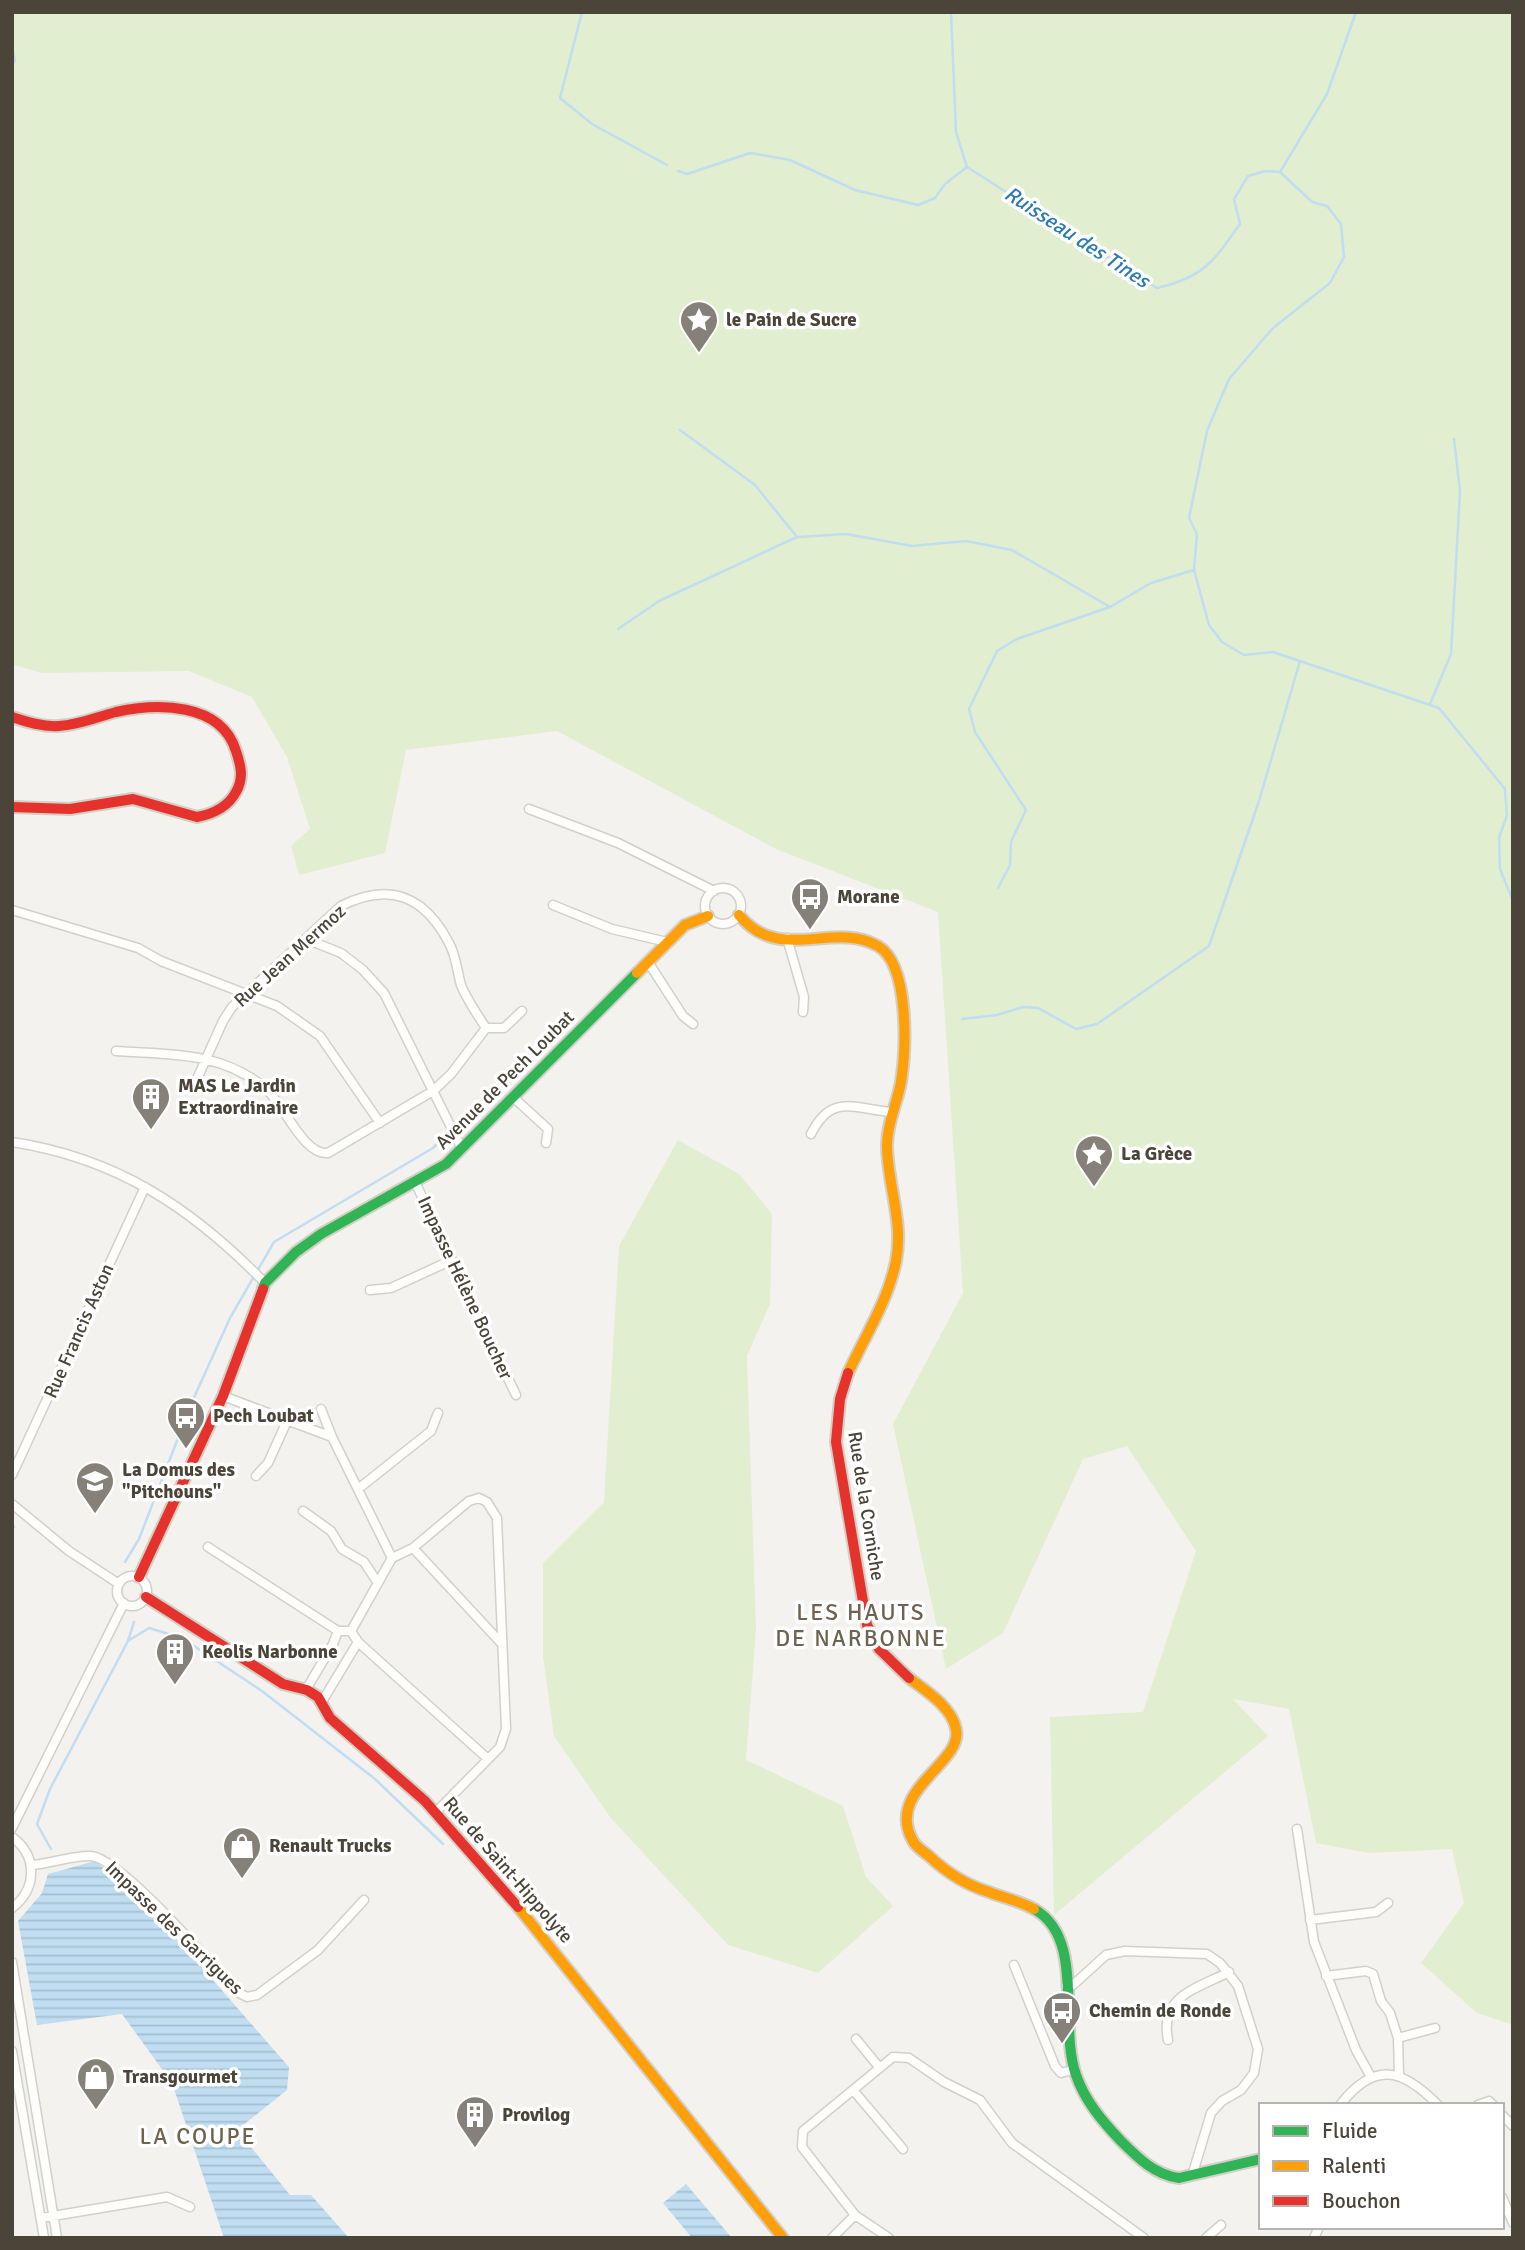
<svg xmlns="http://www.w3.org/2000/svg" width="1525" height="2250" viewBox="0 0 1525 2250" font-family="Signika,sans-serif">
	<defs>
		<pattern id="water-rules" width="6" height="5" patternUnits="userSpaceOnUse" patternTransform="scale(1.75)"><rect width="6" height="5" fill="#c0ddf1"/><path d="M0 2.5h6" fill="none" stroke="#a6bfcf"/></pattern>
	</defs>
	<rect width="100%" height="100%" fill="#f4f2ee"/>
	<!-- green -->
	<path fill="#e1eecf" d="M12 12H1513V2025L1477 2013 1421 1963 1464 1903 1452 1849 1369 1853 1316 1843 1289 1709 1233 1699 1268 1736 1054 1915 1050 1717 1143 1712 1196 1551 1127 1446 1083 1459 1003 1633 946 1669 893 1424 963 1293 938 912 776 849 557 731 406 750 385 853 299 875 291 846 310 829 287 757 252 697 189 671 41 673 12 664Z
		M678 1140 739 1174 772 1214 770 1304 747 1356 756 1630 746 1760 843 1806 866 1877 893 1906 818 1973 728 1945 610 1817 554 1736 543 1656V1563L604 1502 619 1246Z"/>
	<!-- water -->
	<path fill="url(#water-rules)" d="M95 1861 141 1898 289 2067 287 2090 237 2130 290 2195H311L349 2238H224L172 2083 122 2014 37 2025 18 1921 42 1893 48 1874Z
		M686 2184 732 2238H692L663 2203Z"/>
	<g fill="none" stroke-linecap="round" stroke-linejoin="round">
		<!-- stream -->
		<path stroke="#c0ddf1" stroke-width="2.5" d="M582 12 560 98 592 124 667 165
			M951 12 956 132 967 167
			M12 46 15 61 12 64
			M967 167 1157 288C1203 278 1214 261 1240 224L1234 199 1248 176 1265 171 1280 172 1312 202 1327 206 1341 224 1344 257 1330 283 1273 328 1229 379 1207 431 1189 518 1197 534 1194 570 1209 625 1222 642 1244 655 1273 652 1439 708 1505 789 1507 815 1499 838 1500 869 1513 901
			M678 171 687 174 750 153 790 160 855 190 918 205 935 198 945 184 967 167
			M1280 172 1327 94 1356 12
			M680 430 755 485 797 537
			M618 629 659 601 797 537 846 534 912 546 966 541 1012 550 1110 607 1151 583 1194 570
			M1430 704 1451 654 1460 491 1454 439
			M998 888 1010 865 1011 842 1026 810 975 732 969 709 997 651 1017 639 1110 607
			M962 1019 997 1015 1023 1007 1038 1008 1076 1029 1097 1024 1209 946 1259 801 1300 661
			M12 1525 14 1527
			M125 1562 139 1539 192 1402 230 1318 274 1242 433 1148 529 1054
			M128 1641 149 1628 182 1638 262 1691 375 1779 443 1844
			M51 1849 37 1824 50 1789 128 1641 134 1622"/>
		<defs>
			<path id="street" d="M529 809 618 843 714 891
				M705 906a18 18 0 1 1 36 0a18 18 0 1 1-36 0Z
				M553 905 612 929 667 942
				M12 910 138 948 161 961 277 1006 320 1036 380 1123
				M787 938 804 997 803 1012
				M306 939 341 953 363 970 384 993 462 1149
				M648 962 683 1016 693 1024
				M116 1051C170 1055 219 1051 264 1087 283 1102 303 1156 328 1153L433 1091 451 1074 486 1028
				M192 1090 223 1021 232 1007 341 906C389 882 424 895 449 943 456 955 457 971 461 985 467 1000 477 1014 486 1028H504L522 1011
				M514 1098 548 1129 546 1143
				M811 1134C831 1094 852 1108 890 1112
				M12 1142C117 1158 192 1208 265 1283
				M415 1182 516 1395
				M370 1290 391 1288 452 1260
				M223 1396 332 1437 392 1558
				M321 1409 332 1437
				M12 1475 145 1187
				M256 1476 268 1463 287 1421
				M358 1489 431 1431 438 1413
				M12 1504 69 1551 119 1584
				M303 1511 331 1531 342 1549 364 1562 378 1583
				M208 1547 338 1631
				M413 1548 502 1644
				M392 1558 413 1548 469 1501 479 1498 487 1502 497 1518 506 1729 500 1747 436 1812
				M117 1591a15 15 0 1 1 30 0a15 15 0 1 1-30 0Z
				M351 1631 392 1558
				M358 1642 488 1759
				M307 1688 333 1644 338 1631H351L358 1642 323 1700
				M12 1828 124 1603
				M1297 1829 1314 1942 1356 2050 1371 2077
				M12 1837C38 1856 37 1889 12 1908
				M31 1865C50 1864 72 1855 91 1856 121 1858 213 1966 237 1992L247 1997 257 1995 318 1950 364 1900
				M1310 1920 1376 1912 1388 1903
				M12 1962 57 2238
				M1014 1965 1055 2066 1061 2073 1072 2070
				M1326 1976 1366 1971 1373 1974 1381 2001 1390 2013 1398 2038 1399 2074
				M1066 1986 1073 1985 1106 1955 1125 1951 1207 1954 1220 1963 1238 1986 1258 2049 1254 2073 1241 2090 1222 2101 1211 2113 1192 2176
				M1398 2038 1435 2028
				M856 2039 879 2067
				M1168 2040C1159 1996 1196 1989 1229 1972
				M12 2051 44 2238
				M853 2090 903 2149
				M1340 2105C1375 2060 1403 2069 1438 2105
				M1478 2105 1489 2101 1493 2105
				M1502 2115 1513 2126
				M1502 2197 1513 2223
				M855 2215 889 2238
				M41 2218 167 2197 190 2207
				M832 2238 855 2215 802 2147 803 2131 893 2057 909 2058 944 2082 980 2100 1012 2143 1144 2238
				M1206 2238 1221 2225
				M1314 2238 1319 2227"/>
			<path id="fast" d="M263 1289 265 1283 296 1252 321 1234 446 1164 637 973
				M1034 1909C1086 1938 1058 2024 1076 2075 1085 2101 1102 2121 1121 2141 1138 2158 1155 2175 1179 2178L1261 2159"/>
			<path id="slow" d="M739 915C780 965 833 920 878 946 910 965 906 1050 901 1082 897 1104 887 1123 887 1145 887 1183 904 1222 896 1261 888 1301 865 1336 848 1373
				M637 973 685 925 708 916
				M909 1678C925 1690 952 1707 956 1729 964 1763 884 1790 913 1841 916 1847 924 1852 929 1856 946 1872 966 1885 989 1892 1004 1898 1020 1901 1034 1909
				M518 1907 783 2238"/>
			<path id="jam" d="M12 717C27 722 43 727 59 726 79 725 97 717 116 712 157 703 221 702 236 751 241 766 244 778 236 792 228 807 213 814 197 817L133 799 70 809 12 807
				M848 1373 840 1399 836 1442 867 1625 879 1649 909 1678
				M139 1577 223 1396 263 1289
				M146 1597 283 1684 307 1690 318 1697 330 1718 425 1801 518 1907"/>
		</defs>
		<!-- street casing -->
		<use href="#street" stroke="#d2d0cb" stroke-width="11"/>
		<!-- fast casing -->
		<use href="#fast" stroke="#d3cfc5" stroke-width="14"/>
		<!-- slow casing -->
		<use href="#slow" stroke="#d3cfc5" stroke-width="14"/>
		<!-- jam casing -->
		<use href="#jam" stroke="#d3cfc5" stroke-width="14"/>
		<!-- street -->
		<use href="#street" stroke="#fdfdfc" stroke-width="8"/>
		<!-- fast -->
		<use href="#fast" stroke="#30b455" stroke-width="10"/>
		<!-- slow -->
		<use href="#slow" stroke="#ff9f0a" stroke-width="10"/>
		<!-- jam -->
		<use href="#jam" stroke="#e5322d" stroke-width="10"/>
	</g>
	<!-- icons -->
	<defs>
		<symbol id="sight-pin" viewBox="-11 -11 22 30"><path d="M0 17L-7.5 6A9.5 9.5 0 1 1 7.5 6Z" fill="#868178" stroke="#fff"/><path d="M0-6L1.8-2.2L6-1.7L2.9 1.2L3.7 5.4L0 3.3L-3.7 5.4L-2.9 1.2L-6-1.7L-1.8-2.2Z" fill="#fff"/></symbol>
		<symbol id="bus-pin" viewBox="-11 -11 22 30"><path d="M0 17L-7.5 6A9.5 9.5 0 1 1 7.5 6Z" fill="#868178" stroke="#fff"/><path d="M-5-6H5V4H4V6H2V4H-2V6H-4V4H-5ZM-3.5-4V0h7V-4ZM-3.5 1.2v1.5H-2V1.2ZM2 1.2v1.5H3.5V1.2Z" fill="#fff"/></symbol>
		<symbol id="building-pin" viewBox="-11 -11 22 30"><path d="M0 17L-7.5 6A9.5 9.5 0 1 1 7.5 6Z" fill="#868178" stroke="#fff"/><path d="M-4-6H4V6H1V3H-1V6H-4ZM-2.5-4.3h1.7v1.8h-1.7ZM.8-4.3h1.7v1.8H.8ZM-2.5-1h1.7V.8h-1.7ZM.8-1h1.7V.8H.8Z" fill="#fff"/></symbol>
		<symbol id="school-pin" viewBox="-11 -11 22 30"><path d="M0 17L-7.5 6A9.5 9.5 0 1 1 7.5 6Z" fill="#868178" stroke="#fff"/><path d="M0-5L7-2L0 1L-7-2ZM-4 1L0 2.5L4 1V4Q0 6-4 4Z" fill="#fff"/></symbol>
		<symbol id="shop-pin" viewBox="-11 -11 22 30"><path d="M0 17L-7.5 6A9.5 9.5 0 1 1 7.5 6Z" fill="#868178" stroke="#fff"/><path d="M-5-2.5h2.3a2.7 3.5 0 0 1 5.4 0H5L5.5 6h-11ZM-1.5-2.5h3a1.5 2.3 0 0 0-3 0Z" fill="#fff"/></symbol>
	</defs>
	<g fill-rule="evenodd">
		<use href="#sight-pin" x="677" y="298" width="44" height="60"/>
		<use href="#bus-pin" x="788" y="875" width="44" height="60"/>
		<use href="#building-pin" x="129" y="1075" width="44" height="60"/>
		<use href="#sight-pin" x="1072" y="1132" width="44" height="60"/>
		<use href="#bus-pin" x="164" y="1394" width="44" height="60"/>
		<use href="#school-pin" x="73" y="1459" width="44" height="60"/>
		<use href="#building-pin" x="153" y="1630" width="44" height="60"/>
		<use href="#shop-pin" x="220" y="1824" width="44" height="60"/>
		<use href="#bus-pin" x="1040" y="1989" width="44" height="60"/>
		<use href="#shop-pin" x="74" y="2055" width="44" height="60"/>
		<use href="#building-pin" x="453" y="2093" width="44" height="60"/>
	</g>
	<g text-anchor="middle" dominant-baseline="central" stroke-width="7" stroke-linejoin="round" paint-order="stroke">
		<!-- poi labels -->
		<g font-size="19" font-weight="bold" fill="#4b4439" stroke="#fff" text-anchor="start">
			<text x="726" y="320">le Pain de Sucre</text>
			<text x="837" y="897">Morane</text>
			<text x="178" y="1086">MAS Le Jardin<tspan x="178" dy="22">Extraordinaire</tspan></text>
			<text x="1121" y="1154">La Grèce</text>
			<text x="213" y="1416">Pech Loubat</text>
			<text x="122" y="1470">La Domus des<tspan x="122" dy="22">"Pitchouns"</tspan></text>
			<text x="202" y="1652">Keolis Narbonne</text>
			<text x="269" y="1846">Renault Trucks</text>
			<text x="1089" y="2011">Chemin de Ronde</text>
			<text x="123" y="2077">Transgourmet</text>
			<text x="502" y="2115">Provilog</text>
		</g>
		<!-- street labels -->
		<g font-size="19" fill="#4b4439" stroke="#fff">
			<text transform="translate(290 956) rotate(-42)">Rue Jean Mermoz</text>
			<text transform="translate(505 1080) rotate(-45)">Avenue de Pech Loubat</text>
			<text transform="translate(465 1288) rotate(65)">Impasse Hélène Boucher</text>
			<text transform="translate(79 1331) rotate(-66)">Rue Francis Aston</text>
			<text transform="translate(866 1506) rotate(81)">Rue de la Corniche</text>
			<text transform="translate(508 1870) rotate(49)">Rue de Saint-Hippolyte</text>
			<text transform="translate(174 1928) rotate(44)">Impasse des Garrigues</text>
		</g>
		<!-- water labels -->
		<g font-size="21" font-style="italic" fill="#2e7ab2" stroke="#fff">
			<text transform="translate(1077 237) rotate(33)">Ruisseau des Tines</text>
		</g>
		<!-- quarter labels -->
		<g font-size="23" letter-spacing="2" fill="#6e6250" stroke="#fff">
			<text x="861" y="1612">LES HAUTS<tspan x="861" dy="26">DE NARBONNE</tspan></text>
			<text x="198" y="2136">LA COUPE</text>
		</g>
	</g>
	<!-- border -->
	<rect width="1525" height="2250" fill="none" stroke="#4b4439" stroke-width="28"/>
	<!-- legend -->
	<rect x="1259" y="2103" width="245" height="126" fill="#ffffff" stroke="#b7b4b0" stroke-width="2"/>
	<rect x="1273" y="2126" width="35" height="10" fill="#30b455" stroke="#b7b4b0" stroke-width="2"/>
	<text x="1322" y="2138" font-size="21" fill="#4b4439">Fluide</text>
	<rect x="1273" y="2161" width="35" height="10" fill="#ff9f0a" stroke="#b7b4b0" stroke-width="2"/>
	<text x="1322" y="2173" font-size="21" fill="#4b4439">Ralenti</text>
	<rect x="1273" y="2196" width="35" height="10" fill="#e5322d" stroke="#b7b4b0" stroke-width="2"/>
	<text x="1322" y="2208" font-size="21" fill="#4b4439">Bouchon</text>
</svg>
